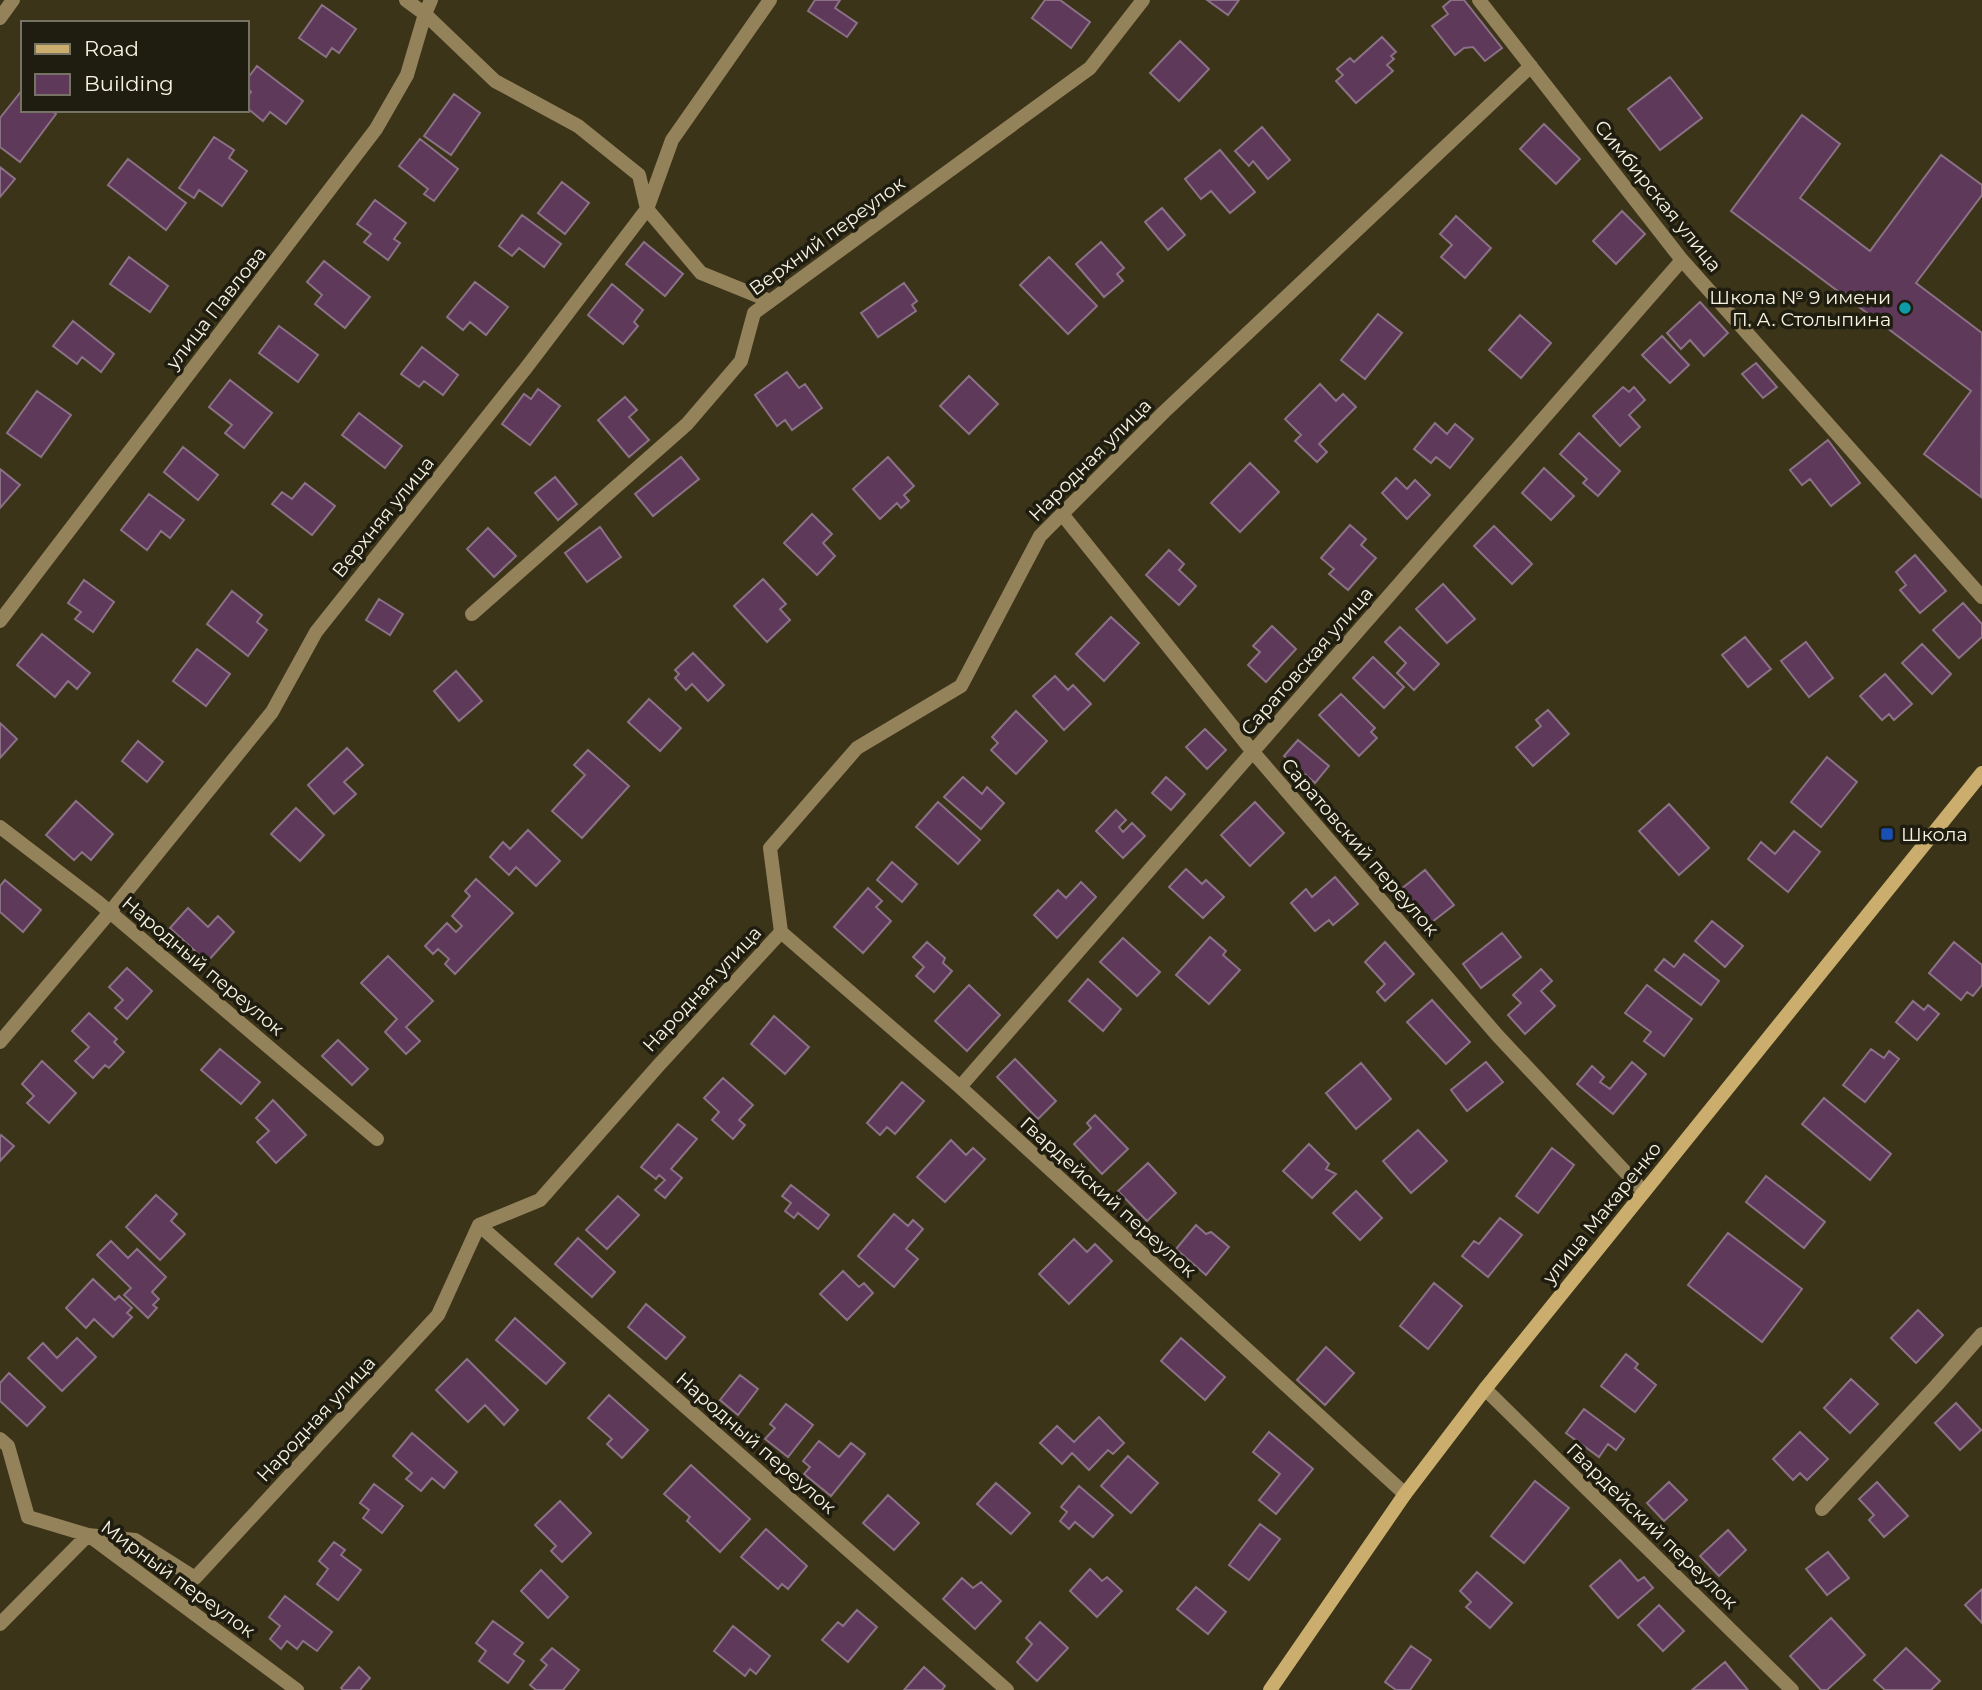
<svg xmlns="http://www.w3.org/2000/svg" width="1982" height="1690" viewBox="0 0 1982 1690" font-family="Montserrat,sans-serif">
	<rect width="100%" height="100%" fill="#3b3418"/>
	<!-- building -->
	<path fill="#5e395a" stroke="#8a7186" stroke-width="2" d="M815 0H840L835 8 857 23 847 37 808 11Z
		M1045 0H1060L1090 22 1071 48 1032 18Z
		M1207 0H1239L1228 15Z
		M1451 0H1464L1502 48 1485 61 1473 47 1464 48 1455 55 1432 26 1448 14 1443 7Z
		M322 5 356 29 339 53 332 48 326 57 299 38Z
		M1382 37 1396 52 1391 56 1394 59 1387 65 1393 71 1356 103 1336 81 1343 75 1337 69 1350 58 1354 62Z
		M1180 41 1209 69 1179 101 1150 73Z
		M257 66 303 101 286 124 270 112 263 121 247 108V98L251 92 247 88V79Z
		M1670 77 1702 118 1660 150 1628 109Z
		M23 89V110H51L56 114 20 162 0 147V118Z
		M454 94 480 113 451 155 424 136Z
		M1802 115 1840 144 1800 198 1870 251 1941 155 1982 185V195L1916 283 1982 333 1981 497 1924 454 1971 391 1731 211Z
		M1544 124 1580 159 1556 184 1520 149Z
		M1262 127 1290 160 1268 179 1253 161 1249 166 1235 151Z
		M214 137 234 150 229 158 247 171 222 206 199 190 194 198 179 188Z
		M420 139 458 169 434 201 424 194 428 189 399 166Z
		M1220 150 1255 192 1230 213 1211 191 1201 199 1185 179Z
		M128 159 186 203 166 230 108 185Z
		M0 167 15 179 0 197Z
		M562 182 589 203 565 234 538 213Z
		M375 200 406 223 394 239 400 243 388 260 364 242 371 234 357 224Z
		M1162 208 1185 235 1168 250 1145 222Z
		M1622 211 1645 234 1616 264 1593 241Z
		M522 215 561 244 544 267 519 248 512 256 499 246Z
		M1456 216 1491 248 1465 278 1441 257 1452 245 1440 234Z
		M644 242 683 274 665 296 626 264Z
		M1101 242 1124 268 1117 274 1123 281 1104 297 1076 264Z
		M129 257 168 286 150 312 110 284Z
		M1049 257 1097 306 1068 334 1020 285Z
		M324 261 370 297 345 328 315 304 322 295 307 282Z
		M475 282 508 307 486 335 470 322 463 330 447 317Z
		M904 283 917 301 912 305 916 311 878 337 861 313Z
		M612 284 643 310 634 322 638 326 623 344 588 315Z
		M1700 302 1728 333 1704 356 1690 340 1681 349 1667 333Z
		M1378 314 1402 333 1365 379 1341 360Z
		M1520 315 1551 343 1521 378 1489 350Z
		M73 321 114 354 101 372 82 357 77 364 53 346Z
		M279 326 318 355 298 382 259 353Z
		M1662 336 1689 365 1670 383 1642 355Z
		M422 347 458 375 443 395 424 381 419 387 401 374Z
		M1756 363 1777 387 1763 398 1742 374Z
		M787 372 799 388 805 384 822 408 792 430 785 420 777 426 755 395Z
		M969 376 998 404 969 434 940 406Z
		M230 380 272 413 244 448 225 433 232 425 209 407Z
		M1320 384 1336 401 1343 394 1356 407 1319 444 1327 452 1317 462 1295 441 1301 435 1285 419Z
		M1623 387 1629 392 1634 387 1645 400 1629 415 1640 427 1620 446 1593 416Z
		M538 389 560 406 530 445 502 424 524 394 531 399Z
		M37 391 71 415 41 457 7 433Z
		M625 397 637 410 629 417 649 440 629 457 598 420Z
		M359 413 402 446 385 468 342 435Z
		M1435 423 1447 434 1455 424 1473 439 1450 468 1436 457 1431 463 1414 449Z
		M1579 433 1620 471 1598 496 1583 483 1587 479 1560 454Z
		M1828 440 1860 483 1831 506 1810 479 1802 485 1790 470Z
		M183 447 218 475 198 500 164 472Z
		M681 457 699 479 653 516 635 494Z
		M888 457 914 486 904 495 909 501 901 508 897 503 880 519 853 489Z
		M1250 463 1279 492 1240 532 1211 503Z
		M1544 468 1574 496 1551 520 1522 493Z
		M0 469 20 485 0 508Z
		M555 477 577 504 558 520 535 493Z
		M1396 478 1407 489 1415 480 1430 495 1407 519 1382 493Z
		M305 483 335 506 312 535 272 504 282 492 292 499Z
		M149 494 184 520 170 538 161 531 147 550 121 530Z
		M812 514 832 534 823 543 835 556 817 575 784 543Z
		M1350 525 1366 539 1361 545 1376 558 1348 590 1329 574 1334 569 1321 558Z
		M1494 526 1532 564 1512 584 1474 546Z
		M600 527 621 557 587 582 565 553Z
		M488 528 516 556 494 577 467 549Z
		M1169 550 1184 564 1179 570 1196 586 1179 605 1146 575Z
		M1915 555 1946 591 1920 613 1900 590 1906 585 1896 572Z
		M763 579 786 604 780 609 790 620 767 642 734 606Z
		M84 580 114 602 93 632 75 619 81 612 68 603Z
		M1443 584 1475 619 1447 643 1416 609Z
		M232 591 262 615 257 622 267 630 248 656 207 624Z
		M379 599 403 614 390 635 366 620Z
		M1963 603 1982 624V637L1959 658 1933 630Z
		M1111 617 1139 643 1104 681 1076 654Z
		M1272 626 1296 649 1266 682 1248 665 1260 652 1253 646Z
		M1400 627 1439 664 1414 690 1397 673 1406 663 1385 642Z
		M42 634 90 673 77 689 68 681 55 697 17 665Z
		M1745 637 1771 669 1748 687 1722 655Z
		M1806 642 1833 678 1809 697 1781 661Z
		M1922 644 1951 674 1932 694 1902 663Z
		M197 649 230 674 206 706 173 681Z
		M693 653 724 685 708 701 692 684 686 690 675 678 679 674 675 670Z
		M1373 657 1404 687 1384 708 1353 678Z
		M456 671 482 701 459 721 434 691Z
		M1885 674 1912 704 1894 720 1889 714 1882 720 1860 696Z
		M1055 676 1068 690 1073 685 1091 704 1064 730 1033 696Z
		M1341 694 1375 728 1371 732 1377 738 1359 756 1319 715Z
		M649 699 681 728 660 751 628 722Z
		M1548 710 1569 734 1533 766 1516 747 1541 726 1536 720Z
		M1016 711 1047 741 1016 774 991 750 998 743 992 737Z
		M0 723 17 739 0 758Z
		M1205 729 1226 750 1207 769 1186 747Z
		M1298 740 1329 766 1315 783 1284 756Z
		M138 741 163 762 147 782 122 761Z
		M347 748 363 765 344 782 356 794 334 814 308 785Z
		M588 750 629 786 582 838 552 811 585 775 574 765Z
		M1827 757 1857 782 1821 827 1791 802Z
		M963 777 982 794 987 787 1004 803 981 829 944 797Z
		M1166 777 1185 794 1171 810 1152 793Z
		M76 801 113 834 91 860 82 852 74 860 46 835Z
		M938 802 980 840 958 864 916 827Z
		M1255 802 1284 833 1250 866 1221 835Z
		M1669 804 1709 848 1679 875 1639 831Z
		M296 808 324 835 300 861 271 834Z
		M1116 810 1126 820 1119 827 1123 832 1132 823 1145 836 1123 858 1096 831Z
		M528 830 560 861 536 886 516 867 509 875 490 857 503 842 510 849Z
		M1794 831 1820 852 1788 892 1748 859 1761 842 1775 854Z
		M892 862 917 884 902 902 877 880Z
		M1186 869 1202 884 1206 880 1224 897 1203 918 1169 887Z
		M1425 870 1454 905 1428 925 1400 890Z
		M1335 877 1358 904 1333 925 1329 920 1315 931 1291 903 1306 889 1312 897Z
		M476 879 513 913 455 974 445 964 449 959 438 949 433 954 425 946 447 923 456 932 462 926 452 916 470 896 465 891Z
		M5 880 41 910 23 932 0 912V886Z
		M1081 882 1096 897 1057 938 1034 915 1058 890 1066 898Z
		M868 888 882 901 876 907 891 921 863 953 834 927Z
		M188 908 208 927 218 916 234 932 207 962 170 928Z
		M1712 921 1743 946 1725 967 1695 941Z
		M1502 933 1521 957 1481 988 1463 964Z
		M1210 937 1226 951 1223 955 1240 970 1209 1004 1176 975Z
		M1123 938 1160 972 1137 996 1100 962Z
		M927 942 945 958 943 963 952 971 934 992 916 976 924 967 913 957Z
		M1385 942 1414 974 1385 1001 1377 992 1385 984 1365 962Z
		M1954 942 1982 965V985L1973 996 1967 992 1961 1000 1929 973Z
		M1684 954 1719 981 1701 1005 1655 970 1664 959 1674 967Z
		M388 956 433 1001 406 1027 420 1041 406 1054 385 1032 397 1019 361 983Z
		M127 968 152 991 127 1019 115 1008 123 1000 109 987Z
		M1541 969 1552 981 1541 991 1555 1006 1525 1034 1508 1015 1521 1003 1513 995Z
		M1088 979 1121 1009 1103 1031 1069 1001Z
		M969 985 1000 1015 967 1051 935 1021Z
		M1647 985 1692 1019 1664 1056 1644 1041 1651 1032 1625 1013Z
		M1432 1000 1470 1042 1446 1064 1407 1022Z
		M1913 1001 1924 1010 1928 1005 1939 1014 1917 1040 1896 1022Z
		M89 1013 117 1039 114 1042 124 1052 109 1068 105 1065 93 1078 75 1061 89 1047 72 1031Z
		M774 1016 809 1047 785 1074 751 1044Z
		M338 1040 368 1069 352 1085 322 1056Z
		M220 1049 260 1082 241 1104 201 1070Z
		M1871 1049 1884 1058 1889 1051 1899 1059 1865 1102 1843 1085Z
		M1015 1059 1056 1101 1038 1119 997 1077Z
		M42 1061 76 1093 49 1123 27 1103 34 1096 22 1084Z
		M1486 1062 1503 1082 1467 1111 1451 1090Z
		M1632 1062 1646 1074 1613 1114 1577 1084 1592 1066 1604 1077 1600 1082 1610 1089Z
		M1361 1063 1391 1099 1356 1129 1326 1093Z
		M723 1078 753 1105 739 1120 745 1125 733 1139 712 1120 719 1112 704 1098Z
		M902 1082 924 1101 895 1134 887 1127 880 1135 867 1123Z
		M1824 1098 1891 1154 1870 1180 1802 1124Z
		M273 1100 306 1135 276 1163 257 1142 269 1131 256 1118Z
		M1095 1115 1128 1149 1102 1174 1074 1144 1091 1128 1087 1123Z
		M678 1124 697 1139 671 1169 682 1178 665 1198 655 1190 665 1180 659 1175 656 1179 641 1167Z
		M1418 1130 1447 1161 1411 1193 1383 1161Z
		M1 1135 14 1146 0 1161V1137Z
		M951 1140 966 1155 973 1148 985 1159 945 1202 917 1177Z
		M1309 1144 1329 1164 1326 1169 1336 1174 1312 1198 1283 1171Z
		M1552 1148 1574 1165 1538 1213 1516 1196Z
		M1148 1163 1176 1193 1147 1221 1118 1191Z
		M1766 1176 1825 1222 1804 1248 1746 1202Z
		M791 1185 829 1215 818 1229 798 1213 794 1218 785 1211 791 1203 782 1196Z
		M1356 1191 1382 1218 1360 1240 1333 1213Z
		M156 1195 177 1214 171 1221 185 1234 160 1260 126 1227Z
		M618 1196 639 1215 607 1249 586 1230Z
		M894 1214 908 1226 913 1220 923 1229 906 1249 918 1259 894 1287 858 1256Z
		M1500 1218 1522 1235 1488 1277 1462 1256 1474 1241 1479 1244Z
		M1196 1225 1206 1234 1211 1232 1229 1247 1206 1275 1176 1249Z
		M1728 1233 1802 1289 1762 1342 1688 1285Z
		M578 1238 615 1272 592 1297 555 1264Z
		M1074 1239 1087 1252 1095 1244 1112 1261 1069 1304 1039 1274Z
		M111 1241 128 1258 137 1249 166 1277 152 1292 159 1299 153 1305 157 1308 148 1318 124 1295 131 1288 97 1255Z
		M843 1271 859 1287 864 1283 873 1293 847 1320 820 1294Z
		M93 1279 115 1300 119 1296 132 1308 127 1313 132 1317 113 1337 94 1319 86 1328 66 1308Z
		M1434 1283 1462 1306 1428 1349 1400 1326Z
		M646 1304 685 1337 666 1359 628 1327Z
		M1918 1310 1943 1335 1916 1363 1891 1338Z
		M515 1318 565 1363 546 1384 496 1340Z
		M77 1338 96 1357 62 1391 28 1358 43 1343 57 1358Z
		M1181 1338 1225 1377 1205 1400 1161 1361Z
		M1326 1347 1354 1373 1325 1405 1297 1380Z
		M1626 1354 1638 1364 1635 1368 1656 1385 1635 1412 1601 1386Z
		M467 1359 518 1410 504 1425 485 1405 468 1422 436 1390Z
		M9 1373 45 1407 27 1426 0 1401V1383Z
		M740 1375 758 1389 738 1415 720 1400Z
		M1851 1379 1878 1404 1850 1433 1824 1408Z
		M609 1395 648 1430 622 1458 607 1444 612 1439 588 1418Z
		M1956 1403 1981 1430 1960 1450 1935 1423Z
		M786 1404 813 1425 788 1457 765 1439 775 1428 770 1424Z
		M1584 1409 1624 1439 1616 1450 1608 1444 1599 1457 1566 1433Z
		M1099 1417 1124 1443 1113 1454 1108 1450 1089 1470 1072 1453 1062 1464 1040 1443 1057 1426 1074 1442Z
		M1269 1432 1313 1469 1276 1514 1259 1500 1280 1474 1253 1452Z
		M1800 1432 1828 1459 1807 1480 1800 1473 1793 1480 1773 1459Z
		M412 1433 457 1472 444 1488 432 1478 421 1491 406 1479 412 1473 393 1456Z
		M819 1441 839 1457 851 1443 865 1454 831 1496 804 1474 810 1467 803 1461Z
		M1128 1456 1158 1483 1131 1513 1101 1486Z
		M691 1465 750 1519 720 1552 687 1521 690 1517 664 1494Z
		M1535 1481 1569 1508 1524 1563 1491 1536Z
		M1669 1482 1687 1500 1664 1521 1647 1503Z
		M1877 1482 1908 1516 1884 1537 1869 1520 1874 1515 1859 1499Z
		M996 1483 1030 1513 1011 1534 977 1504Z
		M374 1484 403 1506 382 1533 363 1518 369 1510 360 1503Z
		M1079 1486 1113 1515 1093 1537 1075 1522 1069 1529 1060 1521 1067 1512 1061 1507Z
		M888 1495 919 1523 894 1550 863 1523Z
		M560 1501 591 1533 562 1562 551 1551 556 1546 535 1525Z
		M1260 1524 1280 1539 1249 1580 1229 1565Z
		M766 1529 807 1566 788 1589 782 1584 778 1589 741 1557Z
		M1728 1530 1746 1550 1719 1576 1700 1556Z
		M334 1542 345 1550 341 1555 361 1570 338 1600 317 1584 328 1569 319 1561Z
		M1828 1552 1849 1578 1827 1595 1806 1569Z
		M1620 1560 1638 1581 1644 1577 1653 1588 1618 1618 1590 1586Z
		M1090 1569 1102 1581 1107 1577 1122 1591 1097 1617 1070 1591Z
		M541 1570 568 1597 548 1618 521 1591Z
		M1477 1572 1512 1603 1490 1628 1466 1607 1471 1602 1460 1591Z
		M962 1578 973 1588 981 1582 1001 1601 975 1629 943 1599Z
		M1196 1587 1226 1612 1208 1634 1177 1609Z
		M1982 1589V1623L1965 1605Z
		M285 1596 332 1632 317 1651 303 1641 297 1649 287 1641 281 1649 270 1639 280 1626 269 1617Z
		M1659 1605 1684 1631 1663 1651 1638 1625Z
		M857 1610 877 1627 848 1662 822 1640 838 1622 843 1626Z
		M1831 1618 1865 1655 1827 1690H1821L1790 1656Z
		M493 1621 523 1643 514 1654 524 1661 508 1683 479 1661 486 1651 476 1643Z
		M1040 1622 1068 1648 1037 1681 1017 1662 1032 1644 1026 1638Z
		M733 1626 770 1656 756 1674 750 1669 745 1676 714 1651Z
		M1411 1646 1431 1660 1410 1690H1396L1385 1682Z
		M552 1648 579 1670 563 1690H536L530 1685 547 1665 541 1660Z
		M1906 1648 1940 1681 1931 1690H1885L1874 1680Z
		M1725 1662 1748 1690H1692Z
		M359 1667 370 1678 360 1690H343L341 1688Z
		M924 1667 945 1686 942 1690H904Z"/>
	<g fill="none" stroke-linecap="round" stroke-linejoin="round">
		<!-- minor -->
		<path stroke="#94825b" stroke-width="14" d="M406 0 425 14 495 81 578 126 639 175 647 209 701 273 770 301
			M1479 0 1682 260 1982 597
			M0 18 13 0
			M1062 514 1253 752 1497 1035 1644 1192
			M472 614 687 424 741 361 754 313 1090 68 1143 0
			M0 621 376 129 407 75 425 14 431 0
			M0 827 98 902 377 1139
			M781 932 960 1087 1405 1494
			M0 1042 110 912 272 712 316 632 526 368 647 209 672 140 770 0
			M960 1087 1682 260
			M479 1225 1007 1690
			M1485 1389 1792 1690
			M0 1439 8 1446 28 1517 88 1535 297 1690
			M1822 1509 1936 1386 1982 1334
			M0 1624 88 1535 135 1540 195 1578 438 1315 479 1225 540 1200 658 1066 781 932 770 848 857 748 961 686 1040 536 1164 412 1531 66"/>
		<!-- secondary -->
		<path stroke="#cbae6d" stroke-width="14" d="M1270 1690 1405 1494 1485 1389 1982 773"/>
	</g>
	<!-- markers -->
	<circle fill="#0f9aa8" stroke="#1f1c10" stroke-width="2.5" cx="1905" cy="308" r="7"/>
	<rect fill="#1a4fb4" stroke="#1f1c10" stroke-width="2.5" x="1880" y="827" width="14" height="14" rx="3.5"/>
	<g text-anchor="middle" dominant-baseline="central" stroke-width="7" stroke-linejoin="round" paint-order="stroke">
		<!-- street labels -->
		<g font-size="19" fill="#f8f4e3" stroke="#1f1c10">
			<text transform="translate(1658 196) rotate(51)">Симбирская улица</text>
			<text transform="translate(827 236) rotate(-36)">Верхний переулок</text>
			<text transform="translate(216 308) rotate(-52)">улица Павлова</text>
			<text transform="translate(1090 460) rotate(-45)">Народная улица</text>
			<text transform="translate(383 517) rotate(-51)">Верхняя улица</text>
			<text transform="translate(1307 661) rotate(-49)">Саратовская улица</text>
			<text transform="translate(1360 847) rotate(49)">Саратовский переулок</text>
			<text transform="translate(203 966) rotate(40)">Народный переулок</text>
			<text transform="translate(702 989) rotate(-47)">Народная улица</text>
			<text transform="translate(1108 1197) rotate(42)">Гвардейский переулок</text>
			<text transform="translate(1602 1213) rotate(-51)">улица Макаренко</text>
			<text transform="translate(316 1419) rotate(-47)">Народная улица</text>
			<text transform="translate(756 1443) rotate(41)">Народный переулок</text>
			<text transform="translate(1652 1526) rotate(44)">Гвардейский переулок</text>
			<text transform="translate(178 1579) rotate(36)">Мирный переулок</text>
		</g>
		<!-- poi labels -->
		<g font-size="19" fill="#f8f4e3" stroke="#1f1c10" text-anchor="end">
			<text x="1891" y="297">Школа № 9 имени<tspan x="1891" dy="22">П. А. Столыпина</tspan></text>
			<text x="1901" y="834" text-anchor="start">Школа</text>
		</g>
	</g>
	<!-- legend -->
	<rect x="21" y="21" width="228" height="91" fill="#1f1c10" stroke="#767264" stroke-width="2"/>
	<rect x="35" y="44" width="35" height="10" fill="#cbae6d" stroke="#767264" stroke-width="2"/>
	<text x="84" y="56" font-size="21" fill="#f8f4e3">Road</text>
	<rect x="35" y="74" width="35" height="21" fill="#5e395a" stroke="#767264" stroke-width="2"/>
	<text x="84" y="91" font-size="21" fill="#f8f4e3">Building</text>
</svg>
